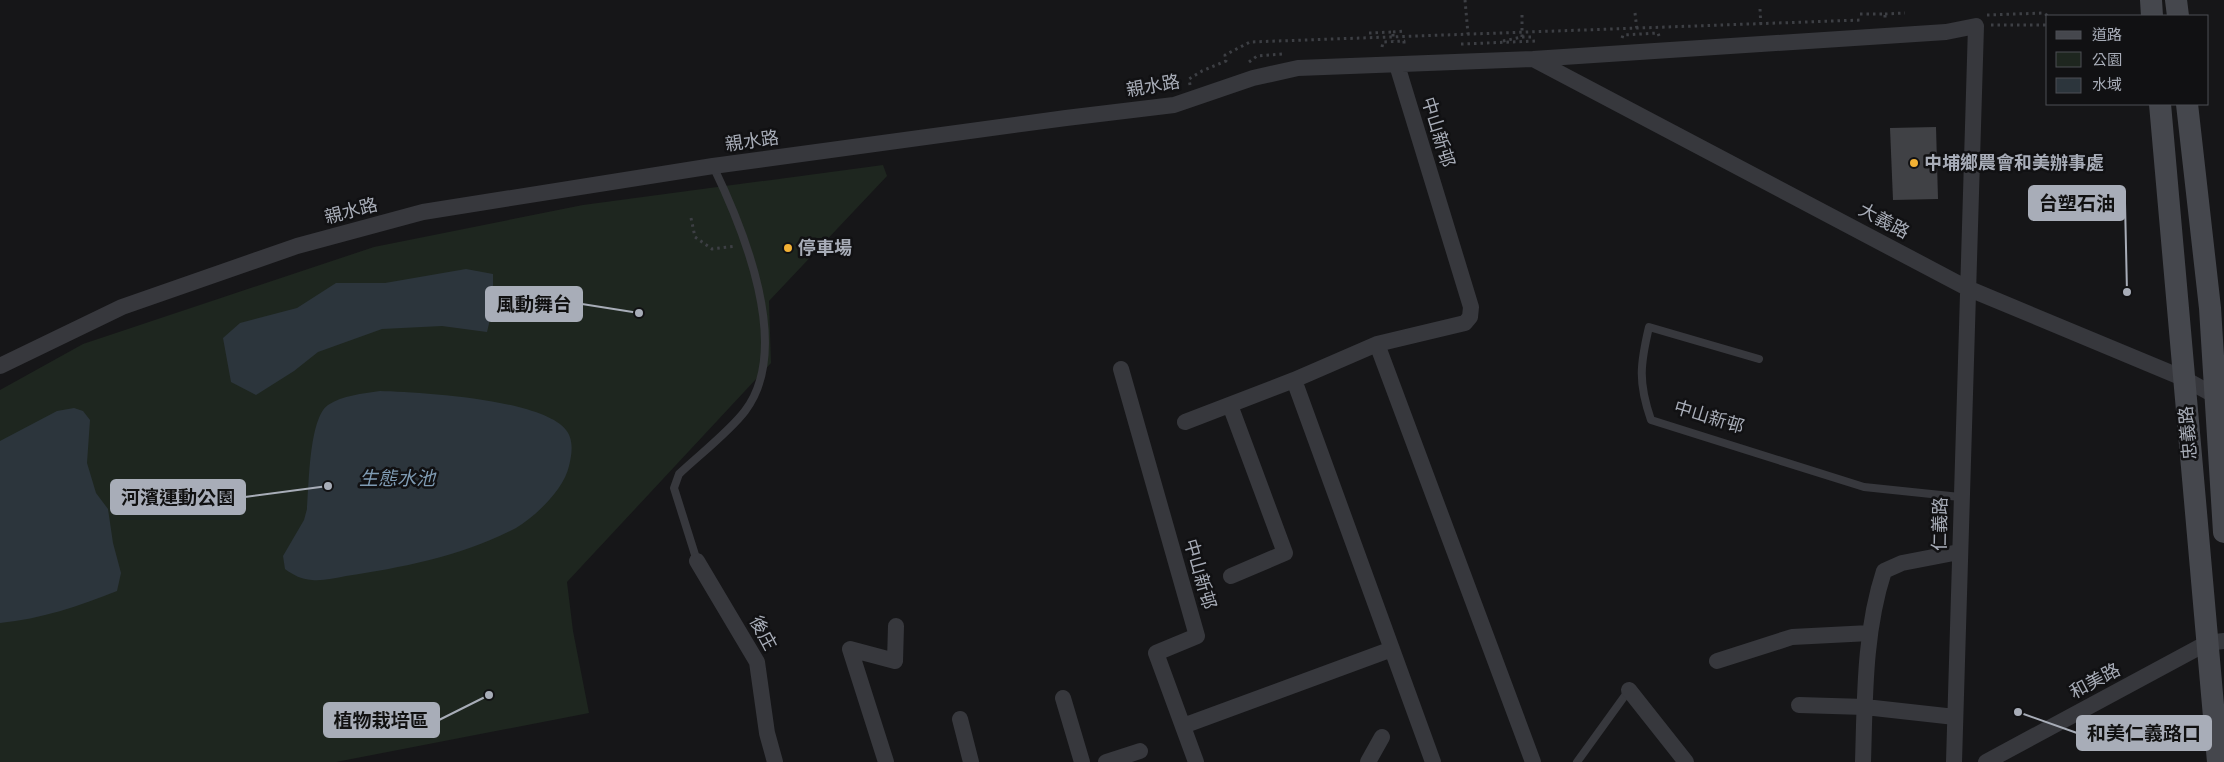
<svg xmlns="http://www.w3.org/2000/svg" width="2224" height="762" viewBox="0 0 2224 762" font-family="Jost,'Noto Sans TC',sans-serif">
	<rect width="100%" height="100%" fill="#161618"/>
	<!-- green -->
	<path fill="#1e261f" d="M883 165 887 176 769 301 771 363 567 582 573 631 589 713 336 762H0V390L83 344 374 247 583 205Z"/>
	<!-- water -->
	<path fill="#2c353c" d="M466 269 493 274V307L487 332 442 326 382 329 318 352 294 371 256 395 231 382 223 338 240 323 297 308 336 283H385Z
		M380 391C418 392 542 399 566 430 574 440 572 454 569 466 564 489 536 516 516 528 465 555 402 568 346 576 335 578 323 581 312 580 301 579 293 575 285 569L283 556 304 520 307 509C309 486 309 418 328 405 343 395 362 394 380 391Z
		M74 408 83 411 90 420 87 463 96 493 108 509 113 543 121 573 117 591C79 606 41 619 0 623V441L57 411Z"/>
	<!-- building -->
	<path fill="#404145" d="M1936 127 1938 199 1893 200 1890 128Z"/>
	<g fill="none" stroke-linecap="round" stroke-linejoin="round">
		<!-- path -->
		<path stroke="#3d3f44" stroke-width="3" stroke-dasharray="2.5 4" stroke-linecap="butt" d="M1465 0 1468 34
			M1760 9 1761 28
			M1635 13 1637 30
			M1860 14H1885V21
			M1885 14 1905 13
			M1987 15 2044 13 2048 16
			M1991 25H2048
			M1393 32 1405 31
			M1369 33 1393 32V41
			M1522 37H1531L1532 41
			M1622 38 1623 35 1658 33 1659 36
			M1503 41 1522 37V15
			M1461 44 1537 41
			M1382 47 1383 42 1404 41V47
			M1249 62 1257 56 1283 54
			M1190 85 1189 79 1202 71 1226 61 1225 55 1250 42 1861 20
			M691 218 695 237 712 249 736 246"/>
		<!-- lane -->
		<path stroke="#37383d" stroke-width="8" d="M1759 359 1649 327C1640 365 1638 382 1651 420L1864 487 1960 497
			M697 561 674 488 679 474C698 456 730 431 745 411 793 348 743 228 713 166
			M1577 762 1629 690"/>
		<!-- street -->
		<path stroke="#37383d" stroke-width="16" d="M1533 59 1967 288 2183 378 2223 400
			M1377 344 1533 762
			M0 366 122 307 297 246 423 212 713 166 1066 118 1174 105 1253 78 1298 68 1533 59 1946 32 1976 26 1954 762
			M1121 369 1197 636 1156 653 1196 762
			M1294 380 1433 762
			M1230 405 1285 553 1231 576
			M1185 422 1294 380 1377 344 1465 323 1470 317 1471 307 1397 65
			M697 561 757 662 767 733 775 762
			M1717 661 1792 637 1870 633
			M1629 690 1686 762
			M1063 698 1082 762
			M1799 705 1865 707 1955 717
			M960 719 971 762
			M1183 726 1392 649
			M886 762 850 649 895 661 896 626
			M1106 762 1140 751
			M1368 762 1382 737
			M1863 762C1865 698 1864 632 1884 571L1902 563 1959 552
			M1986 762 2207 643 2224 641"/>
		<!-- secondary -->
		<path stroke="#45474d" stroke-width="22" d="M2151 0 2152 16
			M2176 0 2178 16
			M2160 104 2218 762
			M2187 104 2210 308 2224 532"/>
	</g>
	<!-- markers -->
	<g fill="#f2b134" stroke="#111113" stroke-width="2">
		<circle cx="1914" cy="163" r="5"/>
		<circle cx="788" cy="248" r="5"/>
	</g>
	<g text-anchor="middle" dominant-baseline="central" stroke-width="5" stroke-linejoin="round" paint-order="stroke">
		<!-- street labels -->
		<g font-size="18" fill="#a8adb8" stroke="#111113">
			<text transform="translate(1153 86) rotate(-10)">親水路</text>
			<text transform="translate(1438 132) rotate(73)">中山新邨</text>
			<text transform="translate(752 141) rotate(-8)">親水路</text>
			<text transform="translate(351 211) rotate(-15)">親水路</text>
			<text transform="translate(1884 221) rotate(28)">大義路</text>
			<text transform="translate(1709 417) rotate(17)">中山新邨</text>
			<text transform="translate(2188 433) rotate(-95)">忠義路</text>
			<text transform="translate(1940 524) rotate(-89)">仁義路</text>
			<text transform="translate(1200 574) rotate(74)">中山新邨</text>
			<text transform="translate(763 633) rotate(62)">後庄</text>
			<text transform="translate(2095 681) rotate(-28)">和美路</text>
		</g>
		<!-- poi labels -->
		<g font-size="18" font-weight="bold" fill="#a8adb8" stroke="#111113" text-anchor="start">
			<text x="1924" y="163">中埔鄉農會和美辦事處</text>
			<text x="798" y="248">停車場</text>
		</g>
		<!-- water labels -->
		<g font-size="19" font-style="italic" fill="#7f9bb3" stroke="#111113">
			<text x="397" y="478">生態水池</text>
		</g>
	</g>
	<!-- callouts -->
	<path fill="none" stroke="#a8adb8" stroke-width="2" d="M2127 292L2125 203M639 313L582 304M328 486L245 497M489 695L439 720M2018 712L2077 733"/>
	<g fill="#a8adb8" stroke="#111113" stroke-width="2">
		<circle cx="2127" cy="292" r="5"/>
		<circle cx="639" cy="313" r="5"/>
		<circle cx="328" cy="486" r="5"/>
		<circle cx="489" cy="695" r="5"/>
		<circle cx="2018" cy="712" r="5"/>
	</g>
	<g fill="#a8adb8" stroke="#a8adb8" stroke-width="2">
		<rect x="2029" y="186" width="96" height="34" rx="5"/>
		<rect x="486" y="287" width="96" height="34" rx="5"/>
		<rect x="111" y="480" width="134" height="34" rx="5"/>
		<rect x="324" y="703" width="115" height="34" rx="5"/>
		<rect x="2077" y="716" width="134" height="34" rx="5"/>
	</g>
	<g font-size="19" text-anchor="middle" font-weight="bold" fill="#111">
		<text x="2077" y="210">台塑石油</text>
		<text x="534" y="311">風動舞台</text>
		<text x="178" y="504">河濱運動公園</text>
		<text x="381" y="727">植物栽培區</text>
		<text x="2144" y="740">和美仁義路口</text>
	</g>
	<!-- legend -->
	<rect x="2046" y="15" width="162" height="90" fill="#111113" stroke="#4d4f55"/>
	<rect x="2056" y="31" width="25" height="8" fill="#45474d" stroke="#4d4f55"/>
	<text x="2092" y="40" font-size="15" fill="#a8adb8">道路</text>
	<rect x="2056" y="52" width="25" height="15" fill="#1e261f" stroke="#4d4f55"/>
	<text x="2092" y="65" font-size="15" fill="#a8adb8">公園</text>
	<rect x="2056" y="78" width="25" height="15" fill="#2c353c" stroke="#4d4f55"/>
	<text x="2092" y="90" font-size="15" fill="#a8adb8">水域</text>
</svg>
